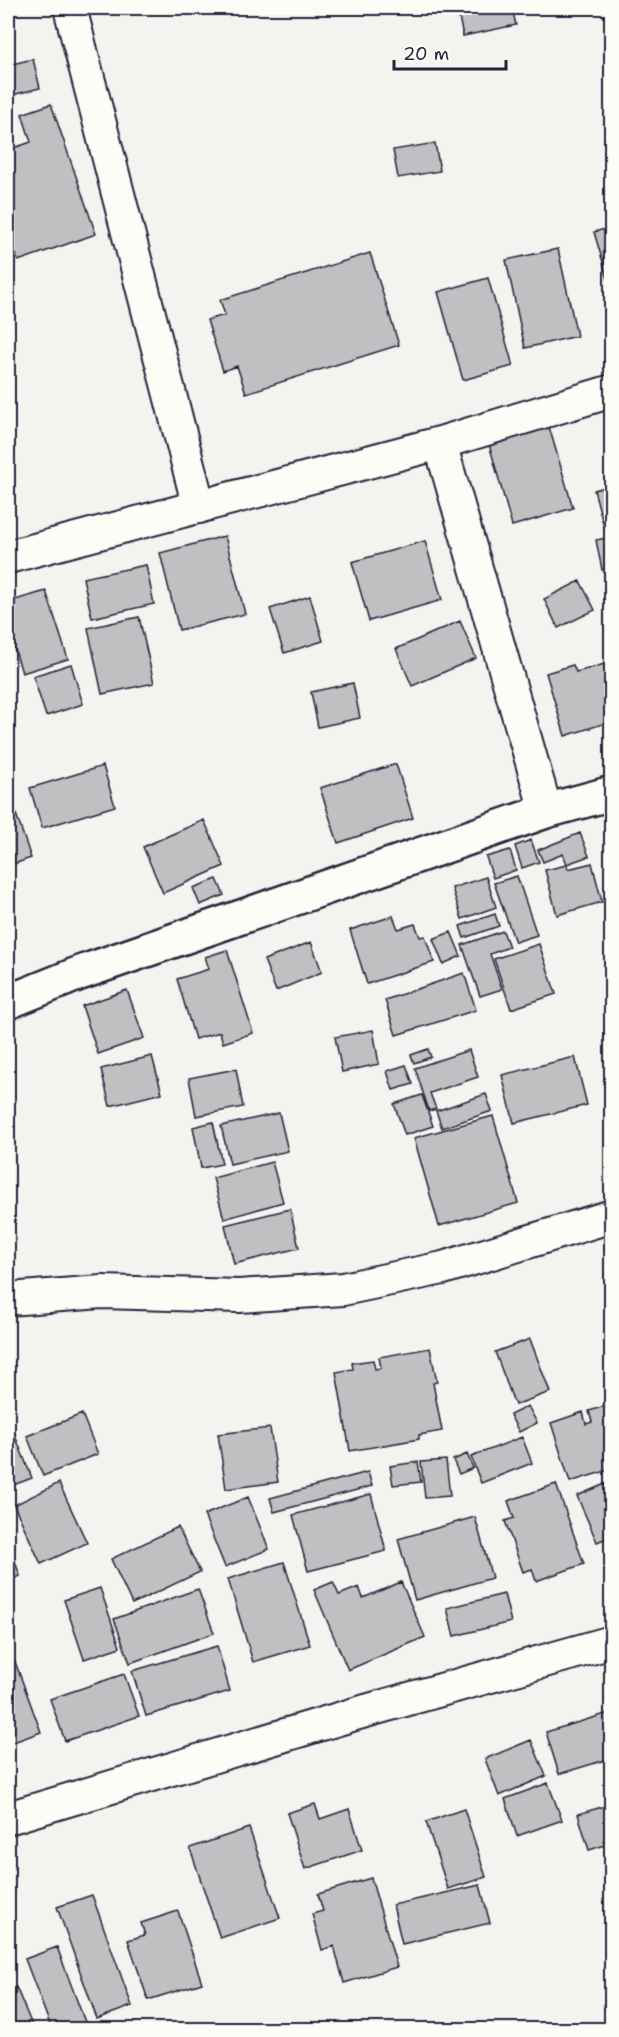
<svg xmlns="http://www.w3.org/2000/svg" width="619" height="2037" viewBox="0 0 619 2037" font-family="'Shantell Sans',sans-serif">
	<rect width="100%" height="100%" fill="#f4f3ef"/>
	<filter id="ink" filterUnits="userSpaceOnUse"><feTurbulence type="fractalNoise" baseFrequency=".0167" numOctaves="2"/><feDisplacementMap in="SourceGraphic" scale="12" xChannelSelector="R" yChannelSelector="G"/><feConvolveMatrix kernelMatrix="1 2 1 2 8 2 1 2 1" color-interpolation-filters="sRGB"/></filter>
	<g filter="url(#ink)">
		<!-- building -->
		<path fill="#c0bfc2" stroke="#22223b" stroke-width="1.5" d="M457 8H512L516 25 463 36Z
			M33 59 40 88 8 96V65Z
			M51 104 96 234 18 261 8 230V150L31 142 22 114Z
			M435 143 440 171 398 178 393 150Z
			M612 227V293L594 232Z
			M558 249 577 336 525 348 506 260Z
			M370 253 399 345 246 393 237 366 223 371 207 320 225 315 220 300Z
			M488 278 513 366 463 380 438 292Z
			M547 420 573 508 512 526 487 437Z
			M612 485V525L604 527 594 490Z
			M225 536 245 614 179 630 160 553Z
			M612 537V567L602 570 596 540Z
			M425 541 442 600 369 621 352 562Z
			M146 565 154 604 92 618 83 578Z
			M580 581 595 610 558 628 544 599Z
			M46 591 68 659 22 673 8 627V602Z
			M310 596 323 641 284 653 270 609Z
			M139 617 154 683 102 694 88 628Z
			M460 621 476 658 412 686 396 649Z
			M612 662V721L565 736 546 673 573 665 576 672Z
			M71 664 83 704 46 716 33 676Z
			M353 683 360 718 318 727 311 692Z
			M396 764 413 818 338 843 320 788Z
			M103 766 115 806 42 828 30 788Z
			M11 799 31 858 8 866V800Z
			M204 820 224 866 163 893 143 847Z
			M580 833 589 856 567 864 563 854 543 862 538 850Z
			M531 840 539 862 522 868 515 846Z
			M510 850 516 870 493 878 486 857Z
			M592 863 602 902 557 915 545 870 567 865 568 869Z
			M517 876 537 935 515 942 494 883Z
			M486 877 496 907 462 919 452 888Z
			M217 879 224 895 200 905 193 888Z
			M495 914 499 926 464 938 460 926Z
			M393 916 398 929 415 924 420 937 425 936 434 962 367 984 350 930Z
			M503 931 509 947 490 954 502 989 480 996 462 945Z
			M451 932 461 956 443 964 433 939Z
			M311 942 322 972 276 991 264 960Z
			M539 944 556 994 511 1009 494 959Z
			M227 950 253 1033 223 1043 220 1032 195 1039 177 979 209 969 205 957Z
			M464 973 476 1010 396 1035 385 1000Z
			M127 990 144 1038 98 1054 82 1006Z
			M373 1030 379 1064 342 1072 335 1037Z
			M428 1049 431 1057 414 1063 411 1055Z
			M469 1050 478 1077 430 1093 436 1109 429 1111 415 1068Z
			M152 1056 162 1093 110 1106 101 1069Z
			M575 1057 587 1105 514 1123 502 1075Z
			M406 1065 413 1084 393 1090 387 1071Z
			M236 1069 243 1107 196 1116 189 1078Z
			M486 1094 492 1111 442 1128 436 1111Z
			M422 1095 433 1126 405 1135 394 1104Z
			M279 1113 288 1151 230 1164 221 1126Z
			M493 1116 518 1203 439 1226 414 1138Z
			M213 1122 222 1164 201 1168 193 1127Z
			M272 1162 283 1202 224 1219 213 1178Z
			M290 1209 299 1248 234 1264 225 1225Z
			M530 1339 550 1392 515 1405 495 1352Z
			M430 1348 437 1382 433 1383 442 1431 419 1435V1439L350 1451 336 1372 353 1369 352 1363 373 1360 375 1369 381 1368 379 1357Z
			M612 1404V1469L570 1482 551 1423 583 1412 586 1424 592 1422 589 1411Z
			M528 1406 537 1423 519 1432 510 1415Z
			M82 1414 98 1454 43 1476 27 1436Z
			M8 1418 32 1478 8 1487Z
			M270 1428 278 1482 226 1489 218 1434Z
			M522 1437 532 1463 481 1483 471 1457Z
			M467 1454 473 1468 459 1474 453 1460Z
			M446 1460 450 1496 425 1498 421 1462Z
			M418 1462 421 1482 393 1485 390 1466Z
			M368 1472 372 1486 274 1512 270 1498Z
			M612 1481V1536L597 1542 577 1496Z
			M59 1483 87 1543 41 1564 14 1505Z
			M556 1484 584 1564 536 1581 532 1569 523 1572 505 1521 514 1518 508 1501Z
			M371 1494 386 1551 308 1571 293 1515Z
			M248 1497 269 1549 225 1567 204 1515Z
			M475 1517 492 1578 415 1600 398 1539Z
			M178 1527 200 1572 132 1604 111 1559Z
			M8 1540 20 1576 8 1581Z
			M284 1562 310 1645 253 1662 228 1579Z
			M333 1582 339 1595 359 1587 363 1598 401 1582 425 1637 348 1670 314 1590Z
			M100 1588 120 1647 84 1659 64 1600Z
			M198 1589 214 1633 130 1663 114 1619Z
			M504 1594 511 1622 454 1636 447 1608Z
			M217 1646 230 1691 146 1716 132 1671Z
			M14 1659 41 1732 8 1744V1662Z
			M124 1674 139 1716 65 1741 50 1699Z
			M612 1712V1758L559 1774 546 1732Z
			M531 1740 546 1776 499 1796 485 1759Z
			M548 1783 562 1820 517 1836 505 1799Z
			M315 1804 320 1819 349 1809 362 1850 305 1869 287 1813Z
			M612 1804V1843L589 1850 578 1814Z
			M464 1809 486 1877 448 1889 426 1822Z
			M249 1828 280 1918 220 1938 190 1848Z
			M371 1878 397 1967 344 1983 334 1946 322 1950 312 1914 323 1911 318 1894Z
			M480 1885 490 1923 402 1944 393 1905Z
			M92 1895 132 2006 97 2019 57 1907Z
			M178 1911 202 1983 148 2000 128 1940 145 1935 141 1923Z
			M57 1947 88 2030H52L25 1959Z
			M16 1987 32 2025 21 2030H8V1991Z"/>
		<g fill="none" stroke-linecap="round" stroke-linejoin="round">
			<defs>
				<path id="street" d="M70 8 199 507
					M440 443 612 391
					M8 557 440 443 546 811
					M8 1299 102 1292 239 1296 343 1289 443 1268 612 1216
					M8 1818 355 1714 612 1642"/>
				<path id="secondary" d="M8 1002 80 973 546 811 612 793"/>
			</defs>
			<!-- street casing -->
			<use href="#street" stroke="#22223b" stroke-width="36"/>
			<!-- secondary casing -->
			<use href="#secondary" stroke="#22223b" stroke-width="38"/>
			<!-- street -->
			<use href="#street" stroke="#fdfcf7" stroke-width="32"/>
			<!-- secondary -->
			<use href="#secondary" stroke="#fdfcf7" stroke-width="33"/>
		</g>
	</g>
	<!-- margin -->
	<rect width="619" height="2037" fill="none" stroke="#fdfcf7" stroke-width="30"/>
	<rect x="15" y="15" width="589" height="2007" fill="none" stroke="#22223b" stroke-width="2" filter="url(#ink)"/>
	<!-- scale -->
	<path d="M394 60v9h112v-9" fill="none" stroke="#22223b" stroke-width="3"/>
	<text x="403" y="60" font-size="18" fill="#22223b" stroke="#fdfcf7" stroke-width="4.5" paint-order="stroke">20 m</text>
</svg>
